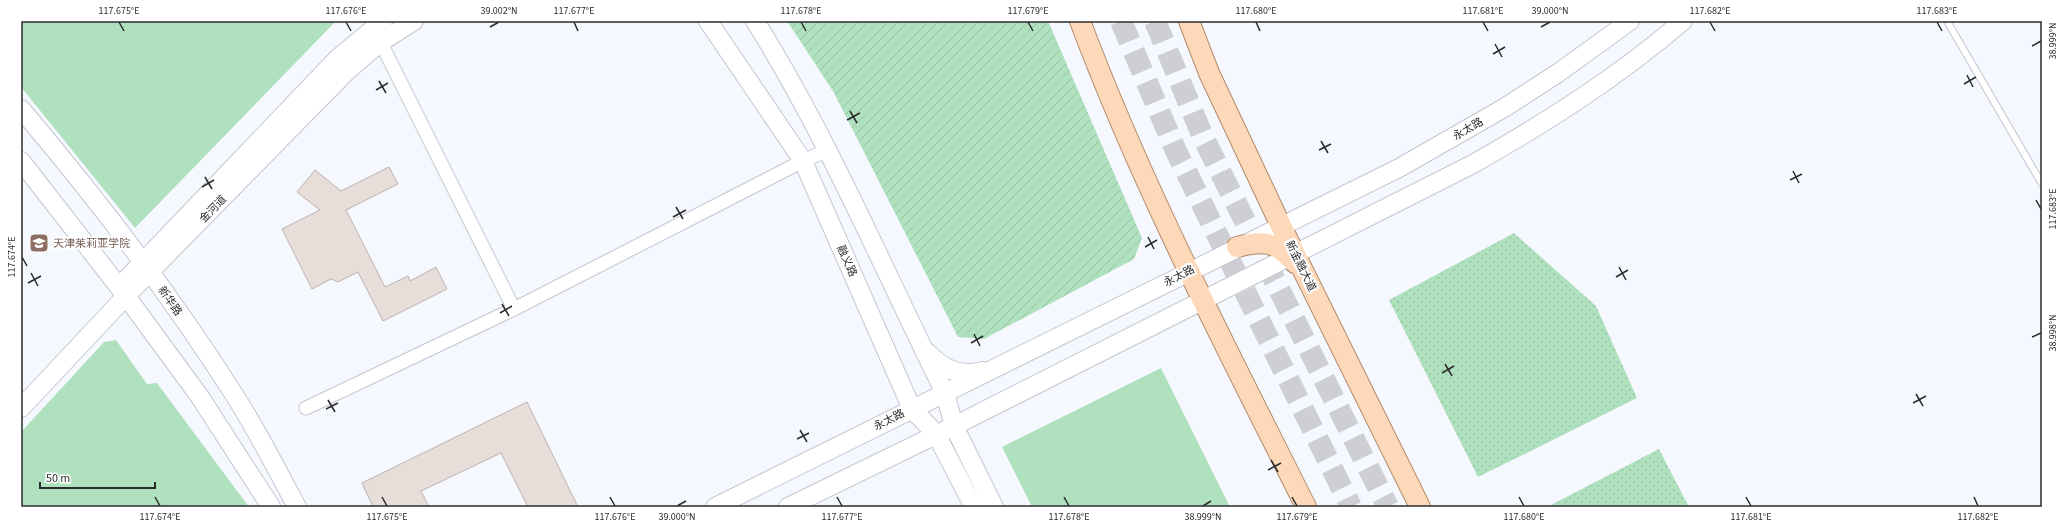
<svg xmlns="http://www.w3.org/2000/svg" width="2063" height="528" viewBox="0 0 2063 528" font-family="'Source Sans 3','Noto Sans SC',sans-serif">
	<defs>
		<pattern id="grass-dots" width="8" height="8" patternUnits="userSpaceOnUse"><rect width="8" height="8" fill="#b0e1bf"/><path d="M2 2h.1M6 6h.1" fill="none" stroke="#98c1a4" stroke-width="1.8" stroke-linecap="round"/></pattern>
		<pattern id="garden-furrows" width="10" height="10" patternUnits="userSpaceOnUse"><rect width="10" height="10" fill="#b0e1bf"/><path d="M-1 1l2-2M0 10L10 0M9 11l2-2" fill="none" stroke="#98c1a4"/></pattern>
	</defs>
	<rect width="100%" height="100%" fill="#f6f8ff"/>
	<!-- grass -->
	<path fill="url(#grass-dots)" d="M1514 233 1596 306 1637 398 1478 477 1389 300Z
		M1659 449 1689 507H1547Z"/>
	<!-- park -->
	<path fill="#b0e1bf" d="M21 21H336L135 228 21 87Z
		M116 340 147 384 157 383 249 507H21V432L104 342Z
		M1161 368 1230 507H1032L1002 447Z"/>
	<!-- garden -->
	<path fill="url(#garden-furrows)" d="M787 21H1048L1142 238 1134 259 984 339 958 337 833 91Z"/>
	<!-- building -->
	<path fill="#e8ded9" stroke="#bcb2ae" d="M389 167 398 184 346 210 385 287 408 276 410 281 436 267 447 289 383 321 358 272 338 282 331 279 312 289 282 229 320 210 297 192 315 170 341 191Z
		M527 402 578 507H528L501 453 421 491 429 507H373L362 483Z"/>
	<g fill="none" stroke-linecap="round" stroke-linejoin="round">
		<!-- highway-tunnel -->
		<path stroke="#cdcfd5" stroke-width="22" stroke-dasharray="22 11" stroke-linecap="butt" d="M1121 21 1176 151 1351 507
			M1155 21 1203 137 1388 507"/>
		<defs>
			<path id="lane" d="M1947 21 2042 184"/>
			<path id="street" d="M514 309 803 161 828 150
				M306 408 514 309 377 35"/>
			<path id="secondary" d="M708 21 803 161 912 409 936 434 974 507
				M755 21C829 139 883 269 945 393L954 426 994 507
				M21 109C98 200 171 295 235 396 258 432 277 470 297 507
				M21 161 126 296 200 397 271 507
				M122 284 338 58 383 21
				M928 353C943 369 961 377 982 371
				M21 408 126 296 347 71 381 42 414 21
				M715 507 1399 168 1504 108 1558 73 1630 21
				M788 507 954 426 1473 164C1547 122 1618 77 1683 21"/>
			<path id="primary" d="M1080 21C1143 189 1226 347 1306 507
				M1189 21 1209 73 1281 226 1420 507
				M1237 247C1263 240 1276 241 1295 263"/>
		</defs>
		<!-- lane casing -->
		<use href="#lane" stroke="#c5c6cf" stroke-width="8"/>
		<!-- street casing -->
		<use href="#street" stroke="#c5c6cf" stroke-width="15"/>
		<!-- secondary casing -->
		<use href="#secondary" stroke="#c5c6cf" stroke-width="20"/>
		<!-- primary casing -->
		<use href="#primary" stroke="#b28b6a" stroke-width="22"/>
		<!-- lane -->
		<use href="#lane" stroke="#fff" stroke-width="6"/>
		<!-- street -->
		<use href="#street" stroke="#fff" stroke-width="13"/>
		<!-- secondary -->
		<use href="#secondary" stroke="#fff" stroke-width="18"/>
		<!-- primary -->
		<use href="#primary" stroke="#fdd8b9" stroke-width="20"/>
	</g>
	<!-- ticks -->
	<path fill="none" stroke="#2a2b2e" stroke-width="1.5" d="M119 22 124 31M346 22 351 31M574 22 578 31M801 22 806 31M1028 22 1033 31M1256 22 1260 31M1483 22 1488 31M1710 22 1715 31M1937 22 1942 31M490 27 499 22M1541 27 1550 22M1495 44 1502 57M2032 46 2041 41M1493 54 1505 47M1967 75 1973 87M379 81 386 93M1964 84 1976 77M376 90 388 83M850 111 857 123M847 120 860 113M1321 141 1328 153M1319 150 1331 144M1793 171 1799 183M205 177 212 189M1790 180 1802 174M202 187 214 180M2036 200 2041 209M676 207 683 219M673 217 686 210M1148 237 1154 249M1145 247 1157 240M22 257 27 266M1619 267 1626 280M31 273 38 286M1616 277 1628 270M28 283 41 276M502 304 509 316M500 313 512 306M974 334 980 346M2032 337 2041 333M971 343 983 336M1445 364 1452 376M1442 373 1454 366M1916 394 1923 406M328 400 335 412M1913 403 1926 396M326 409 338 403M800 430 807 442M797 439 809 433M1271 460 1278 472M1268 470 1281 463M155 497 160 506M382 497 387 506M610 497 615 506M837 497 842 506M1064 497 1069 506M1292 497 1297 506M1519 497 1524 506M1746 497 1751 506M1974 497 1978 506M677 506 686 501M1203 506 1211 501"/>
	<!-- icons -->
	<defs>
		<symbol id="university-square" viewBox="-11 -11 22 22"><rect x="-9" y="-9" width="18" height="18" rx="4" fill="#8d6e63" stroke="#fff"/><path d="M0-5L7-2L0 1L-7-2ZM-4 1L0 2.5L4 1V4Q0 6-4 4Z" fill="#fff"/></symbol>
	</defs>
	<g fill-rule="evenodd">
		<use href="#university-square" x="28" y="232" width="22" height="22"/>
	</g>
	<g text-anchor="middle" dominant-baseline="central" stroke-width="4" stroke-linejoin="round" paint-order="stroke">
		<!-- street labels -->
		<g font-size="11" fill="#2a2b2e" stroke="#fff">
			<text transform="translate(1468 129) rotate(-30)">永太路</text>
			<text transform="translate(213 209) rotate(-46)">金河道</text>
			<text transform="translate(847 261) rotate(66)">融义路</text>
			<text transform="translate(1301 266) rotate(64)">新金融大道</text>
			<text transform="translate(1179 276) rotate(-27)">永太路</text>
			<text transform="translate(170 301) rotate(55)">新华路</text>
			<text transform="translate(889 420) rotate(-27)">永太路</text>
		</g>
		<!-- education labels -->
		<g font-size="11" fill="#785e54" stroke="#fff" text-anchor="start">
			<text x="53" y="243">天津茱莉亚学院</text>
		</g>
	</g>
	<!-- border -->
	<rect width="2063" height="528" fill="none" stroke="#ffffff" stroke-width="44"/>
	<!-- scale -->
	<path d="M40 482v6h115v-6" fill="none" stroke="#2a2b2e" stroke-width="2"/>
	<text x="46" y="482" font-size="12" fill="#2a2b2e" stroke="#ffffff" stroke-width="3" paint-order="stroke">50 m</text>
	<rect x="22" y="22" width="2019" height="484" fill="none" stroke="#2a2b2e" stroke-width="1.5"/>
	<g font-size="10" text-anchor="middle" fill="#2a2b2e">
		<text x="119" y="14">117.675°E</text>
		<text x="346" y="14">117.676°E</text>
		<text x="499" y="14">39.002°N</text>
		<text x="574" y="14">117.677°E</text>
		<text x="801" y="14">117.678°E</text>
		<text x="1028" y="14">117.679°E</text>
		<text x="1256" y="14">117.680°E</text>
		<text x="1483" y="14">117.681°E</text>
		<text x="1550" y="14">39.000°N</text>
		<text x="1710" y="14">117.682°E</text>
		<text x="1937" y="14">117.683°E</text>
		<text transform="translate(2052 41) rotate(-90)" y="4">38.999°N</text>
		<text transform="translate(2052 209) rotate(-90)" y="4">117.683°E</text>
		<text transform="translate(11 257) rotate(-90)" y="4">117.674°E</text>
		<text transform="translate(2052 333) rotate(-90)" y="4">38.998°N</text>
		<text x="160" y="520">117.674°E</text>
		<text x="387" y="520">117.675°E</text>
		<text x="615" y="520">117.676°E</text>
		<text x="677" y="520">39.000°N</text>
		<text x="842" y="520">117.677°E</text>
		<text x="1069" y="520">117.678°E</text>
		<text x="1203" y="520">38.999°N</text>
		<text x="1297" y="520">117.679°E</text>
		<text x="1524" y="520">117.680°E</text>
		<text x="1751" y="520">117.681°E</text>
		<text x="1978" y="520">117.682°E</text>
	</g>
</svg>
